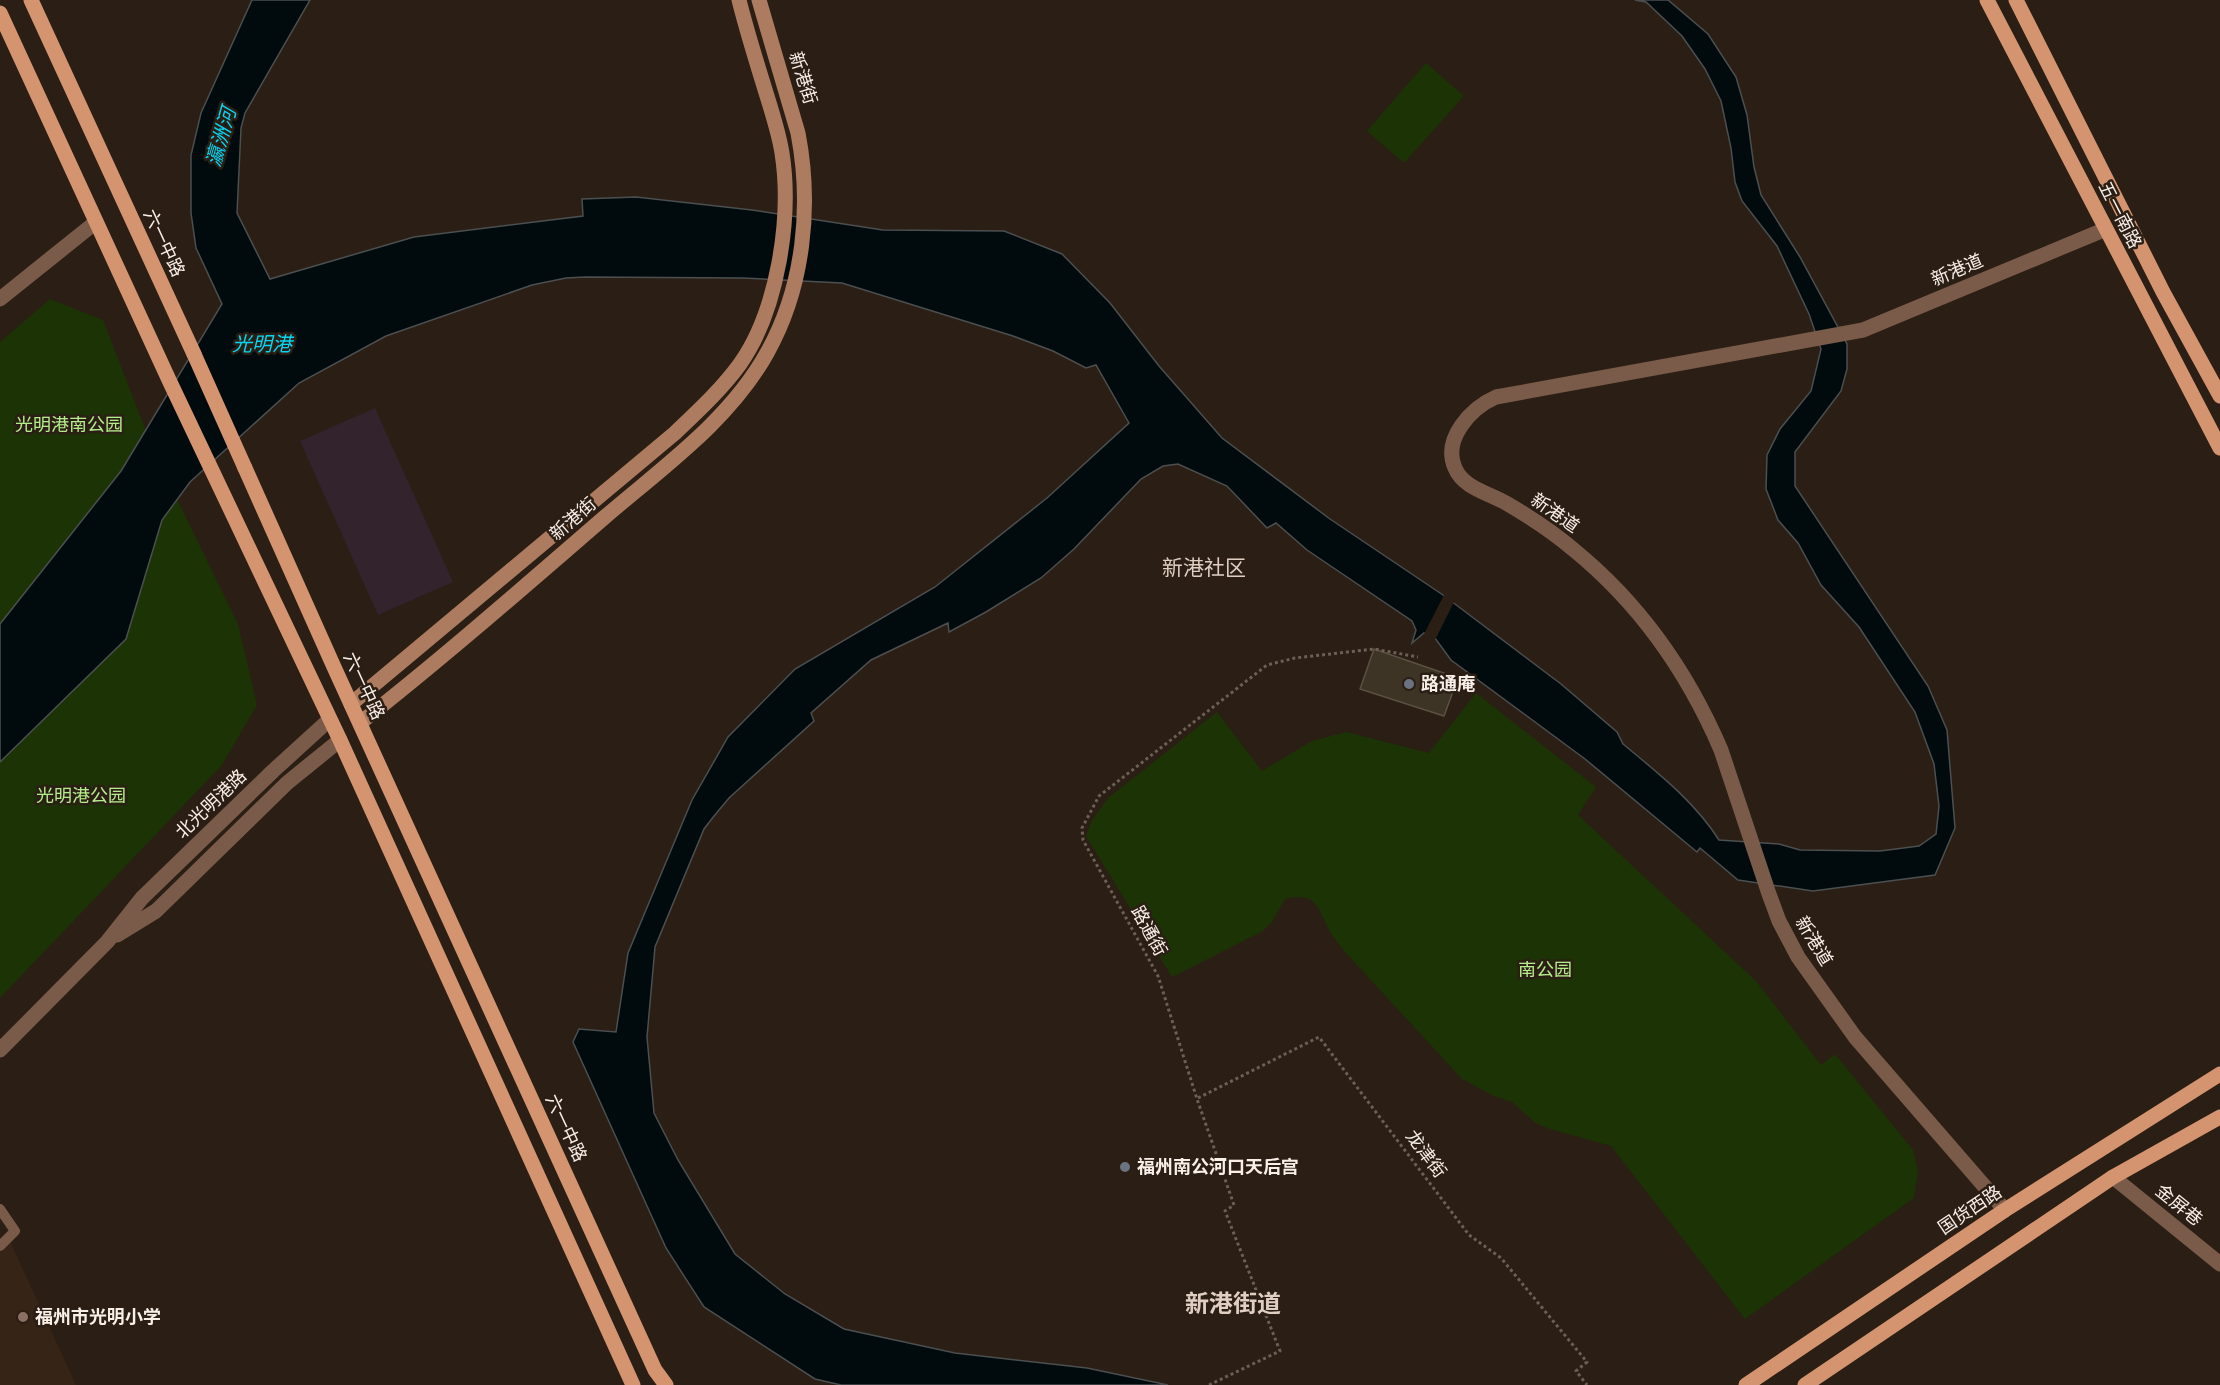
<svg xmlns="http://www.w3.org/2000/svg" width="2220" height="1385" viewBox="0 0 2220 1385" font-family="Montserrat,'Noto Sans SC',sans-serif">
	<rect width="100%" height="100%" fill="#2b1e14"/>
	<!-- commercial -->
	<path fill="#32232d" d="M375 408 453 582 378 615 300 441Z"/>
	<!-- built -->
	<path fill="#362416" d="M9 1239 76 1385H0V1249Z"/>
	<!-- green -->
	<path fill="#1c3306" d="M1426 63 1464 96 1404 163 1367 131Z
		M50 299 103 320 146 431 121 471 0 624V342Z
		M177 499 238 624 257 705 222 765 0 998V762L126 639 162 520Z
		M1476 693 1596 787 1578 815 1756 981 1821 1065 1835 1054 1913 1150 1918 1171 1914 1198 1745 1319 1611 1146 1547 1128 1534 1122 1512 1102 1494 1096 1462 1079 1345 952C1340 946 1335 939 1331 933 1317 909 1318 891 1285 899L1272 922 1263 931 1172 977 1086 836 1091 822 1108 798 1217 712 1262 771 1312 741 1346 732 1429 753Z"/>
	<!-- water -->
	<path fill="#010b0e" stroke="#4b4f50" stroke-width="1.5" d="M252 0H310L245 113 241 128 237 213 270 279 414 237 583 216 582 199 636 197 752 210 883 230 1004 231 1062 254 1110 303 1159 366 1222 438 1330 519 1443 595 1561 684 1617 732 1623 744C1658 773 1694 801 1719 840L1779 844 1800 850 1880 851 1919 846 1936 834 1939 806 1934 764 1915 712 1859 627 1821 585 1798 543 1778 520 1766 489 1767 455 1780 429 1811 391 1821 349 1809 314 1777 246 1742 201 1735 182 1731 148 1721 101 1705 69 1682 36 1646 2 1635 0H1668L1708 34 1736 77 1747 115 1754 167 1761 195 1800 257 1847 344V369L1841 391 1795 452V486L1928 686 1947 730 1955 828 1935 875 1813 891 1738 880 1700 848 1697 852 1585 759 1451 660 1435 638 1424 633 1412 643 1416 630 1412 621 1307 550 1276 523 1267 528 1227 486 1178 464 1163 466 1141 479 1074 549 1041 578 986 612 949 632 948 623 871 660 811 713 814 721 729 798 714 816 704 829 655 947 647 1037 654 1113 678 1160 735 1254 785 1294 844 1329 955 1353 1087 1368 1168 1385H841L815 1379 704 1307 666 1248 573 1042 579 1029 616 1032 628 953 692 800 728 737 795 669 935 587 1047 498 1129 423 1096 365 1086 368 1053 351 1013 336 842 283 743 278 585 277 566 278 532 285 386 336 299 383 190 482 162 520 126 639 0 762V624L121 471 222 304 196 248 191 213V155L201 113Z"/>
	<!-- pier -->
	<path fill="#2b1e14" d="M1445 593 1455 600 1436 638 1434 641 1425 637 1421 640Z"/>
	<!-- building -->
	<path fill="#3d3426" stroke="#5a5142" stroke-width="1.5" d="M1374 649 1458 678 1444 716 1360 689Z"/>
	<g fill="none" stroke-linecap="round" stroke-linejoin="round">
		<!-- path -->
		<path stroke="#6b5f56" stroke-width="3" stroke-dasharray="3 3" stroke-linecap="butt" d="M1198 1098 1319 1037 1469 1235 1501 1258 1587 1362 1576 1371 1587 1385
			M1209 1385 1280 1351 1225 1211 1234 1205 1197 1099 1158 976 1083 840 1082 828 1099 796 1267 665 1295 658 1374 649 1418 657"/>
		<!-- service -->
		<path stroke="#7a5b4a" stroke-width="10" d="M0 1209 15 1231 0 1246"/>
		<!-- tertiary -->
		<path stroke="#7a5b4a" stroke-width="15" d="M0 299 96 222
			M117 935 156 911 287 783 340 740
			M0 1050 107 942 142 898 273 771 329 720
			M2113 1177 2220 1264
			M2005 1210 1855 1037 1798 957 1779 921 1769 894 1721 750C1688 673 1639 603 1574 550 1553 532 1530 517 1506 503 1489 493 1463 488 1455 468 1442 439 1471 408 1496 397L1863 330 2106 229"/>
		<!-- secondary -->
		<path stroke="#ad7b5f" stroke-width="15" d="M351 704 675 433C698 411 721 390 740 364 778 310 792 217 782 153 779 134 773 115 767 96 757 64 747 32 739 0
			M360 723C444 657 525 586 606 516 663 467 730 420 767 353 804 287 812 206 798 133L759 0"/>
		<!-- primary -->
		<path stroke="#d59470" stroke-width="15" d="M31 0 194 354
			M1987 0 2220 448
			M2016 0 2163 292 2220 396
			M0 13 169 380 340 740 633 1385
			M245 468 334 667 655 1370 666 1385
			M1746 1385 2005 1210 2220 1074
			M1805 1385 2113 1177 2220 1117"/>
		<!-- primary-bridge -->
		<path stroke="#d59470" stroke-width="15" d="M194 354 245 468"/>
	</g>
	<!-- markers -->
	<g fill="#6b7280" stroke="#2b1e14" stroke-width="2">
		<circle cx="1409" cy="684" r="6"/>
		<circle cx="1125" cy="1167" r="6"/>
	</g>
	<circle fill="#8d6e63" stroke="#2b1e14" stroke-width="2" cx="23" cy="1317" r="6"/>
	<g text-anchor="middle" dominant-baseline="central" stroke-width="5" stroke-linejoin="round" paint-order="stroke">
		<!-- street labels -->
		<g font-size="18" fill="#f9efe9" stroke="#2b1e14">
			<text transform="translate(803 78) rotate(73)">新港街</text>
			<text transform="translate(2120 215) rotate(63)">五一南路</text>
			<text transform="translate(164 243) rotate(65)">六一中路</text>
			<text transform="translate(1957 270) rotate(-23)">新港道</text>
			<text transform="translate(1555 513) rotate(35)">新港道</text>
			<text transform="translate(573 519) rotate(-41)">新港街</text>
			<text transform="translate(364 686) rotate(65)">六一中路</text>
			<text transform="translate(211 804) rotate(-44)">北光明港路</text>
			<text transform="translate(1149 931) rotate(61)">路通街</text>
			<text transform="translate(1814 941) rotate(59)">新港道</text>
			<text transform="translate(566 1128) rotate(65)">六一中路</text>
			<text transform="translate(1426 1154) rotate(53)">龙津街</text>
			<text transform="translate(2179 1205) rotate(39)">金屏巷</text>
			<text transform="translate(1970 1210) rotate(-34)">国货西路</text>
		</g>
		<!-- park labels -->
		<g font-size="18" fill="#b4ed8b" stroke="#2b1e14">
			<text x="69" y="425">光明港南公园</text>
			<text x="81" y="796">光明港公园</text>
			<text x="1545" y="970">南公园</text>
		</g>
		<!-- poi labels -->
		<g font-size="18" font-weight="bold" fill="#f9efe9" stroke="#2b1e14" text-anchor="start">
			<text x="1421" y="684">路通庵</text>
			<text x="1137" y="1167">福州南公河口天后宫</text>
			<text x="35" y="1317">福州市光明小学</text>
		</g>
		<!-- water labels -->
		<g font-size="20" font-style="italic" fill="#06d5f3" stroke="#2b1e14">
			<text transform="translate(221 137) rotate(-74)">瀛洲河</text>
			<text x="262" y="344">光明港</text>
		</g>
		<!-- quarter labels -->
		<g font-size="21" fill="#dfcec1" stroke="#2b1e14">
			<text x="1204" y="567">新港社区</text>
		</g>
		<!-- district labels -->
		<g font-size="24" font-weight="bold" fill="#dfcec1" stroke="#2b1e14">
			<text x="1233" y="1303">新港街道</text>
		</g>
	</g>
</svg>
